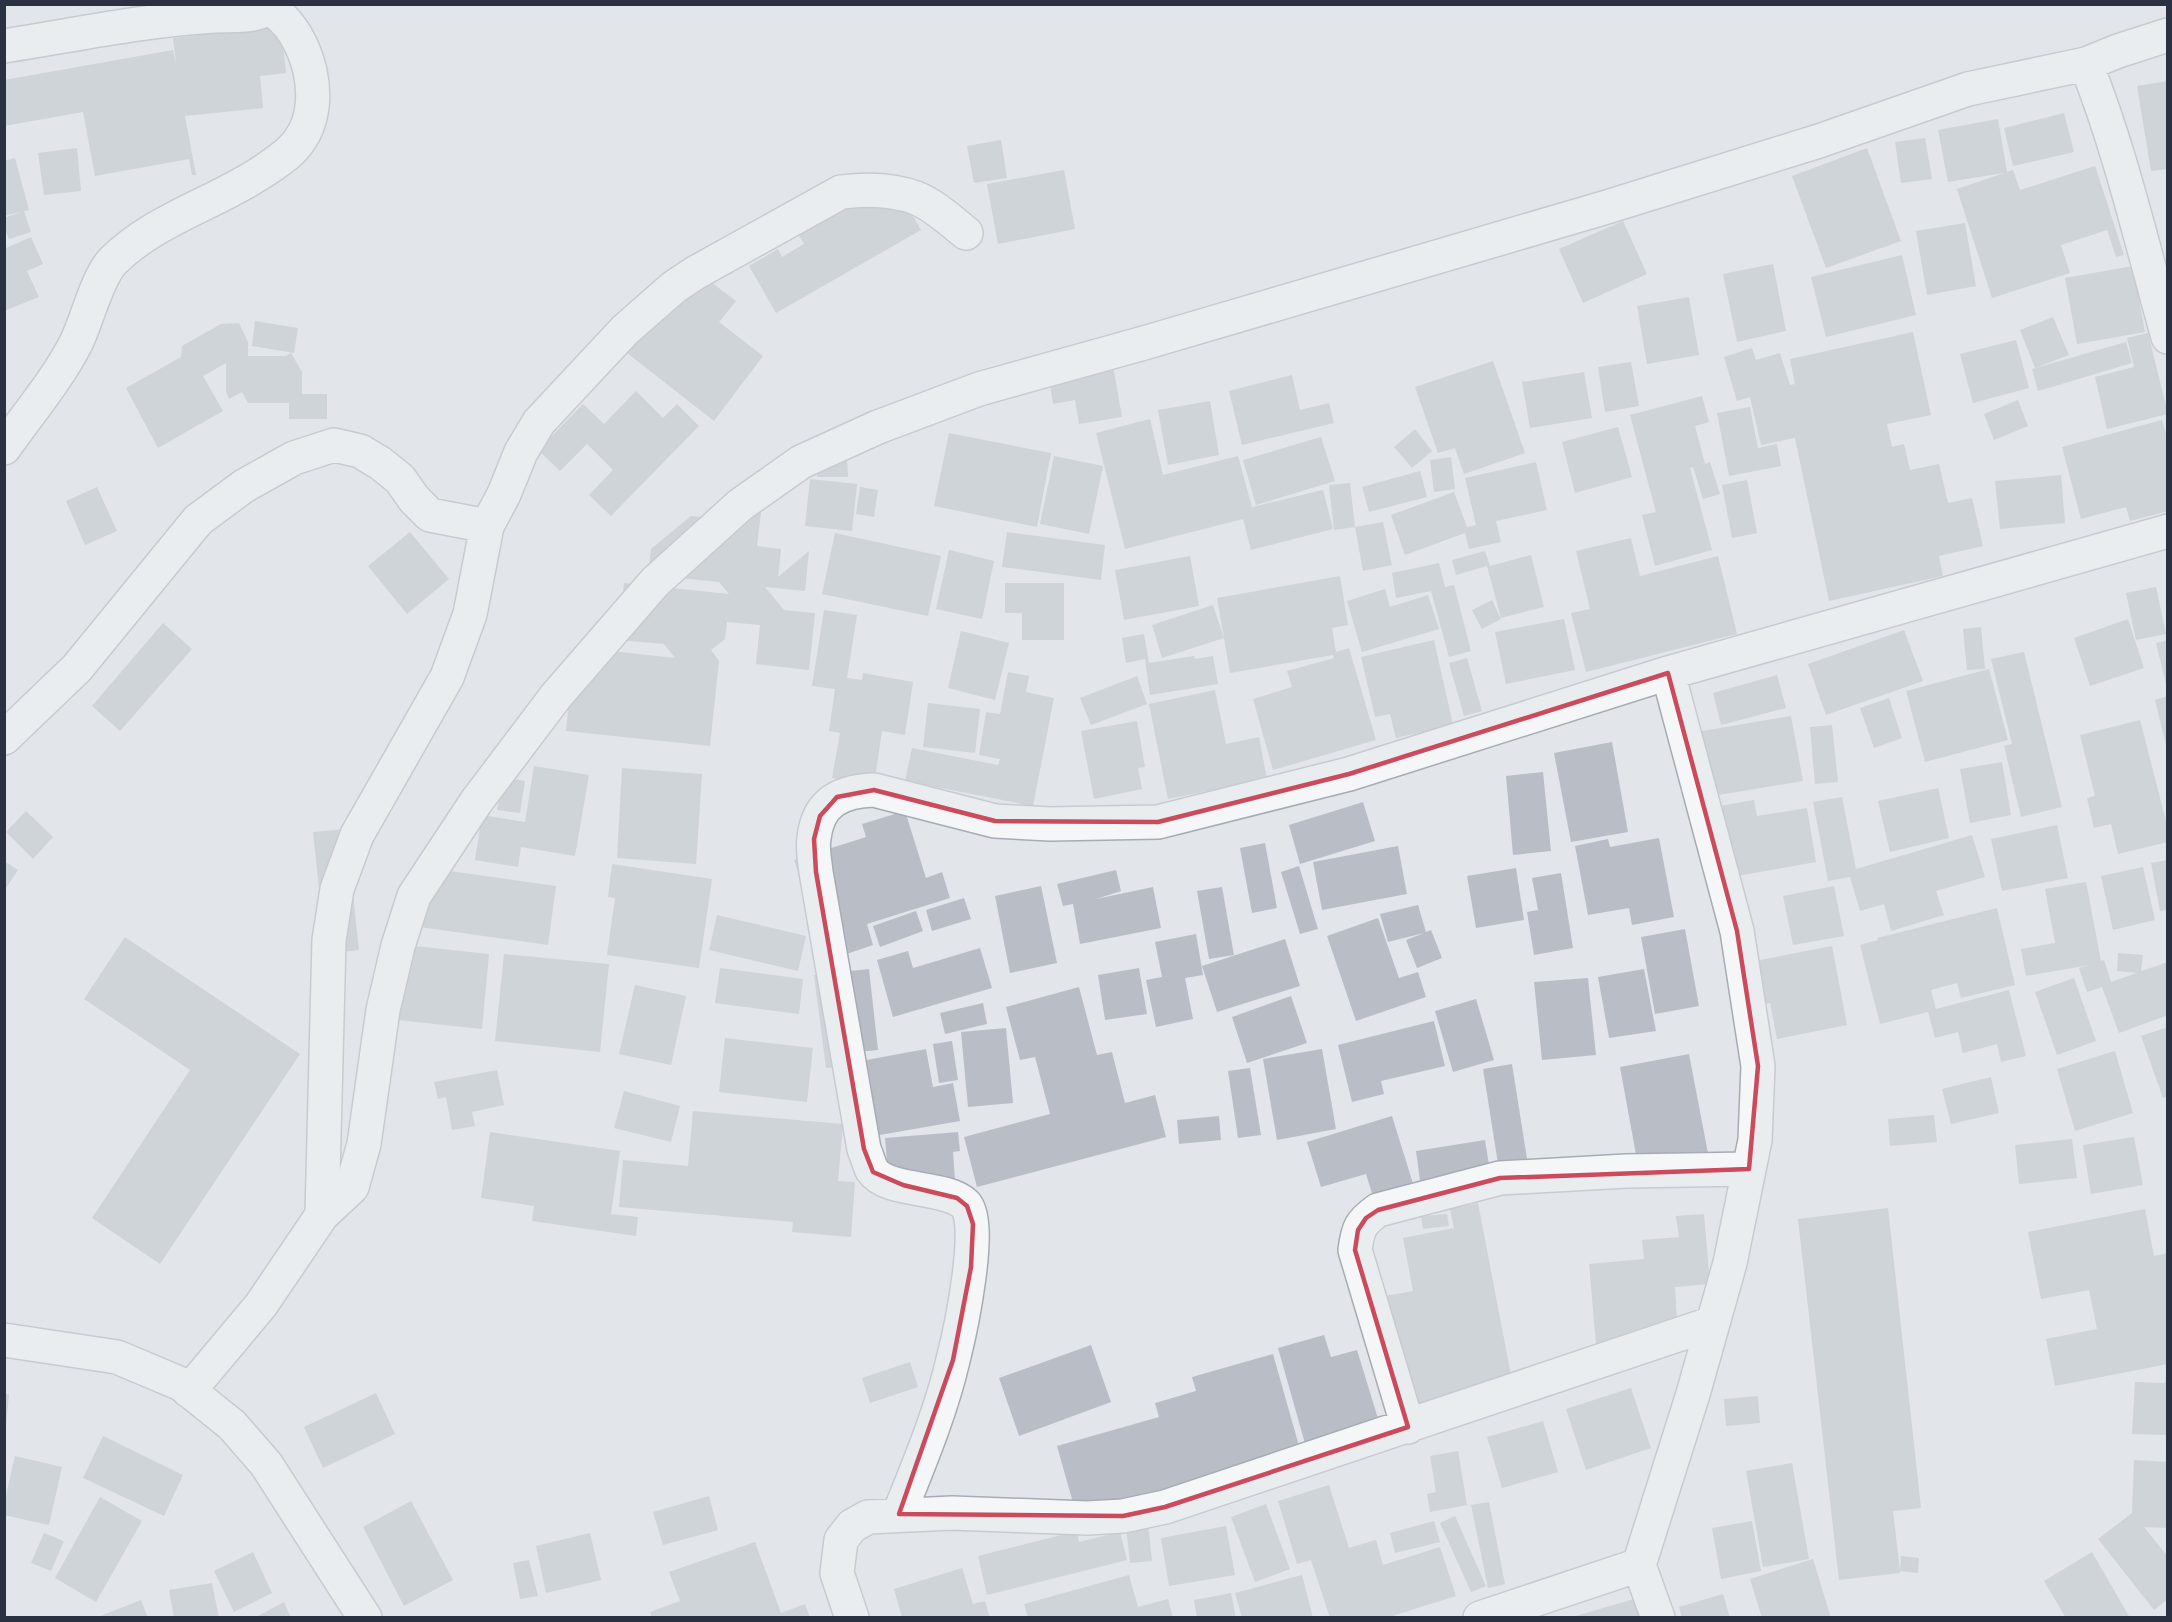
<svg xmlns="http://www.w3.org/2000/svg" width="2172" height="1622" viewBox="0 0 2172 1622" font-family="'Space Grotesk',sans-serif">
	<rect width="100%" height="100%" fill="#e2e5ea"/>
	<!-- building -->
	<path fill="#b9bec6" d="M281 26 286 73 260 76 263 108 185 116 196 175H192L189 159 95 176 83 112 4 126V80L173 50 176 63 173 38Z
		M2168 81V169L2151 171 2137 86Z
		M2064 113 2074 152 2013 166 2004 128Z
		M1998 119 2007 172 2013 170 2020 190 2095 166 2124 255 2116 257 2107 230 2061 245 2070 273 1992 298 1957 189 2004 173 1948 182 1938 130Z
		M1925 138 1932 179 1901 183 1895 142Z
		M1001 140 1007 178 974 183 967 146Z
		M77 148 81 191 44 195 38 153Z
		M1867 148 1901 241 1826 268 1792 176Z
		M15 158 29 210 4 216V161Z
		M1064 170 1075 229 998 244 987 184Z
		M888 173 921 230 776 313 749 266 778 249 782 257 804 244 794 227Z
		M24 211 31 232 9 239 4 227V218Z
		M1623 221 1647 274 1583 303 1559 249Z
		M1965 223 1976 286 1927 295 1916 231Z
		M31 237 43 264 27 271 39 297 4 311V249Z
		M1902 255 1916 315 1826 337 1811 277Z
		M687 264 736 301 719 322 763 356 714 421 622 349Z
		M1773 264 1786 331 1737 342 1723 274Z
		M2133 266 2145 332 2077 344 2065 278Z
		M1689 297 1699 355 1647 364 1637 306Z
		M2053 317 2069 355 2035 368 2020 330Z
		M255 321 298 328 294 353 252 346Z
		M239 323 248 342V356H286L291 353 302 372V394H327V419H289V403H248L242 392 229 399 226 392V363L203 376 223 411 158 448 126 388 181 357 182 346 221 324Z
		M1913 332 1931 415 1887 424 1892 447 1904 444 1910 470 1939 464 1948 503 1972 498 1983 546 1939 556 1943 576 1829 601 1795 438 1761 445 1750 397 1737 401 1724 357 1752 348 1756 360 1780 353 1790 385 1795 384 1790 359Z
		M2148 333 2168 414 2107 429 2095 377 2134 367 2127 338Z
		M2016 340 2029 388 1973 403 1960 354Z
		M2126 342 2132 363 2038 391 2032 369Z
		M1493 361 1525 453 1464 474 1455 448 1438 453 1415 387Z
		M1631 362 1639 406 1605 412 1598 367Z
		M1113 366 1122 417 1079 424 1075 400 1053 404 1049 378Z
		M1584 372 1592 418 1530 428 1522 382Z
		M1292 375 1300 410 1329 403 1334 423 1242 445 1229 391Z
		M636 391 663 418 677 404 699 426 611 516 589 495 613 470 587 444 560 471 538 450 583 404 604 424Z
		M1702 396 1709 422 1695 426 1705 464 1710 462 1720 494 1703 499 1693 467 1690 468 1712 550 1655 566 1642 515 1656 512 1630 415Z
		M2018 400 2028 426 1994 440 1984 414Z
		M1210 401 1219 455 1168 465 1158 410Z
		M1750 407 1758 448 1777 444 1781 466 1729 476 1717 413Z
		M1150 419 1163 475 1238 456 1252 507 1323 490 1333 529 1251 550 1243 519 1125 549 1096 433Z
		M2162 420 2168 441V511L2130 521 2126 507 2081 519 2062 447Z
		M1618 427 1632 477 1575 493 1562 442Z
		M1415 429 1432 451 1412 468 1394 447Z
		M949 433 1051 453 1037 527 934 506Z
		M1321 437 1335 481 1256 505 1243 460Z
		M818 455H847L848 477H817Z
		M1054 456 1103 466 1089 534 1040 524Z
		M1451 457 1455 489 1434 492 1430 460Z
		M1536 462 1547 510 1496 521 1501 542 1469 549 1465 533 1405 555 1391 515 1454 492 1467 527 1476 525 1465 478Z
		M1420 471 1427 497 1369 512 1362 487Z
		M2061 475 2065 523 2000 529 1995 481Z
		M810 479 857 484 852 531 805 526Z
		M1747 480 1757 533 1732 538 1722 485Z
		M1350 483 1355 527 1383 522 1392 565 1363 571 1355 527 1334 530 1329 485Z
		M97 487 117 531 85 545 66 501Z
		M764 487 757 546 781 549 778 577 809 551 805 591 765 587 784 610 815 613 809 670 756 664 760 625 727 622 725 639 711 650 719 661 710 746 566 731 574 647 675 658 664 644 618 640 624 583 729 594 719 582 648 575 651 549 691 516 711 518Z
		M860 487 878 490 874 517 856 514Z
		M410 532 449 579 407 614 368 566Z
		M1007 532 1105 545 1101 580 1002 567Z
		M835 533 941 556 928 616 822 594Z
		M1631 538 1640 576 1718 556 1737 634 1586 672 1571 613 1590 609 1576 551Z
		M949 550 994 561 982 619 936 609Z
		M1485 551 1490 566 1531 555 1544 607 1501 618 1487 566 1456 575 1452 560Z
		M1190 556 1199 606 1124 620 1115 570Z
		M1439 563 1445 587 1454 585 1471 651 1449 657 1431 591 1396 598 1392 573Z
		M1340 576 1348 625 1332 628 1336 652 1349 648 1376 740 1273 770 1253 699 1292 687 1287 671 1334 658 1333 655 1230 673 1217 598Z
		M1005 583H1064V640H1022V613H1005Z
		M2156 587 2166 634 2136 640 2126 593Z
		M1385 589 1390 607 1428 595 1439 629 1362 652 1347 601Z
		M1492 600 1501 619 1482 629 1472 610Z
		M1213 605 1224 638 1162 658 1152 625Z
		M824 610 857 615 847 678 862 680 863 673 913 682 905 735 882 731 874 785 832 778 840 733 829 731 835 689 812 686Z
		M1564 619 1575 670 1506 684 1495 632Z
		M2128 619 2144 668 2090 686 2074 638Z
		M163 623 192 649 120 731 92 706Z
		M1981 627 1985 669 1967 670 1963 629Z
		M1904 630 1923 681 1826 715 1808 664Z
		M961 631 1009 643 995 700 948 688Z
		M1144 634 1149 663 1194 656 1195 659 1213 656 1218 684 1150 695 1145 659 1126 663 1122 638Z
		M1434 640 1453 725 1396 738 1390 714 1375 717 1361 657Z
		M2168 640V688H2167L2156 643Z
		M2024 652 2062 807 2021 817 2004 746 2012 744 1991 659Z
		M1467 658 1482 711 1464 716 1449 663Z
		M1989 669 2008 740 1925 762 1906 691Z
		M1008 672 1029 676 1026 692 1054 698 1033 806 905 781 912 748 998 765 1000 759 979 755 986 712 1000 714Z
		M1777 675 1786 708 1721 725 1713 693Z
		M1137 676 1147 704 1091 725 1080 698Z
		M1215 690 1226 744 1259 737 1267 779 1168 799 1149 704Z
		M2168 696V749H2167L2155 700Z
		M1889 698 1902 738 1874 748 1860 708Z
		M928 703 980 709 975 753 923 747Z
		M1791 716 1803 781 1695 799 1685 734Z
		M2140 720 2168 829V842L2118 854 2111 824 2094 828 2087 798 2095 796 2080 735Z
		M1137 721 1145 767 1138 768 1142 789 1094 799 1081 731Z
		M1832 725 1838 782 1815 784 1810 727Z
		M1612 742 1628 832 1571 842 1554 753Z
		M2002 762 2011 815 1970 823 1960 769Z
		M534 766 589 775 575 856 521 847 518 867 475 860 482 815 525 822Z
		M622 768 702 774 696 864 617 858Z
		M1543 772 1551 851 1513 855 1506 776Z
		M503 777 525 781 520 813 497 810Z
		M1938 788 1949 838 1890 852 1878 801Z
		M1842 797 1856 869 1972 835 1985 877 1936 891 1944 915 1891 931 1884 904 1860 911 1850 877 1828 881 1813 802Z
		M1754 800 1757 816 1807 808 1816 862 1720 879 1708 808Z
		M1363 802 1375 841 1300 864 1289 825Z
		M26 811 53 837 33 859 6 832Z
		M905 811 926 878 942 872 950 898 867 924 873 945 826 961 794 860 866 837 862 824Z
		M2057 825 2068 878 2002 891 1991 839Z
		M346 829 359 950 326 954 313 832Z
		M1659 838 1674 917 1632 925 1629 908 1588 915 1575 846 1608 839 1610 847Z
		M1265 843 1277 908 1252 913 1240 848Z
		M1398 846 1407 894 1322 910 1313 862Z
		M2168 860V910L2160 911 2151 863Z
		M4 861 18 870 4 891Z
		M612 864 712 879 699 968 607 955 615 898 608 897Z
		M1299 866 1318 929 1300 934 1281 872Z
		M421 867 556 886 548 945 413 926Z
		M2143 867 2155 920 2113 930 2101 876Z
		M1516 868 1524 920 1476 928 1467 876Z
		M1116 870 1121 891 1096 899 1153 887 1161 928 1080 944 1073 904 1063 906 1057 884Z
		M1561 873 1573 948 1534 955 1527 912 1538 910 1532 878Z
		M2086 882 2101 961 2104 960 2111 982 2137 973 2117 971 2118 953 2143 955 2141 971 2168 962V1015L2119 1033 2102 987 2087 992 2079 968 2090 965 2026 976 2021 949 2055 943 2045 889Z
		M1041 886 1057 963 1010 973 995 896Z
		M1834 886 1844 936 1793 945 1783 896Z
		M1222 887 1234 955 1209 959 1197 891Z
		M964 898 971 919 932 931 926 910Z
		M1418 905 1426 932 1431 930 1442 958 1417 968 1406 940 1424 933 1388 942 1380 914Z
		M1997 908 2015 985 1961 998 1957 983 1931 990 1936 1009 2009 990 2026 1056 2001 1062 1997 1044 1963 1053 1958 1032 1935 1038 1928 1012 1880 1024 1860 945 1878 940 1877 938Z
		M916 911 923 931 880 947 873 926Z
		M717 915 806 936 798 971 709 950Z
		M1378 918 1399 978 1418 972 1426 997 1356 1021 1327 936Z
		M1685 929 1699 1006 1655 1014 1641 937Z
		M1196 934 1203 975 1185 978 1193 1019 1156 1027 1146 980 1162 977 1155 942Z
		M125 937 300 1054 160 1264 92 1218 190 1070 84 999Z
		M1285 939 1300 986 1217 1012 1202 966Z
		M405 945 489 954 482 1029 397 1020Z
		M1832 946 1847 1025 1777 1039 1770 1003 1759 1005 1750 962Z
		M980 948 992 988 893 1017 877 960 908 951 913 968Z
		M504 954 609 964 600 1052 495 1041Z
		M720 968 803 979 799 1014 715 1003Z
		M1139 968 1147 1014 1105 1020 1098 975Z
		M869 969 878 1050 858 1052 859 1064 826 1068 814 975Z
		M1644 969 1656 1031 1609 1038 1598 977Z
		M1588 978 1596 1055 1542 1060 1534 982Z
		M2074 978 2096 1041 2057 1055 2035 992Z
		M635 985 686 996 671 1065 619 1054Z
		M1079 987 1097 1055 1112 1052 1125 1103 1155 1095 1166 1137 977 1187 964 1137 1050 1114 1035 1057 1020 1060 1006 1007Z
		M1291 996 1307 1043 1247 1063 1232 1017Z
		M1476 999 1494 1060 1453 1072 1435 1011Z
		M983 1003 987 1024 945 1034 940 1013Z
		M1434 1021 1445 1066 1381 1081 1384 1094 1352 1102 1338 1045Z
		M2168 1027V1096L2163 1098 2141 1036Z
		M1006 1028 1013 1103 968 1107 961 1032Z
		M725 1038 813 1048 807 1102 719 1092Z
		M952 1041 958 1080 939 1083 933 1044Z
		M926 1049 933 1087 953 1083 960 1121 874 1136 861 1061Z
		M1322 1049 1336 1129 1277 1140 1263 1059Z
		M2115 1051 2133 1113 2075 1131 2057 1069Z
		M1689 1054 1711 1169 1641 1182 1620 1067Z
		M1512 1064 1528 1165 1499 1170 1483 1069Z
		M1250 1068 1261 1135 1238 1138 1228 1071Z
		M497 1070 504 1105 472 1112 475 1126 452 1130 446 1097 438 1099 434 1082Z
		M1991 1077 1999 1113 1951 1124 1942 1089Z
		M624 1091 680 1106 671 1142 614 1128Z
		M693 1111 843 1124 838 1181 855 1182 851 1237 792 1232 793 1222 619 1207 623 1160 688 1166Z
		M1934 1115 1937 1142 1890 1146 1888 1119Z
		M1219 1116 1221 1140 1179 1144 1177 1120Z
		M1392 1116 1415 1190 1375 1203 1366 1174 1321 1187 1307 1142Z
		M490 1132 620 1151 611 1214 638 1217 636 1236 532 1221 534 1206 481 1198Z
		M958 1132 960 1151 953 1152 955 1180 889 1186 885 1138Z
		M2134 1137 2143 1185 2091 1194 2083 1145Z
		M2072 1139 2077 1178 2019 1184 2015 1145Z
		M1485 1140 1491 1177 1421 1188 1416 1151Z
		M1478 1203 1514 1391 1402 1412 1367 1299 1413 1291 1403 1238 1454 1228 1450 1209Z
		M1888 1208 1921 1508 1893 1511 1900 1571 1901 1556 1919 1558 1918 1573 1900 1571V1573L1839 1580 1798 1219Z
		M2145 1209 2154 1256 2168 1253V1364L2055 1386 2046 1339 2097 1329 2089 1290 2041 1299 2028 1232Z
		M1447 1214 1449 1226 1423 1229 1421 1216Z
		M1704 1214 1710 1284 1675 1287 1678 1338 1596 1344 1589 1264 1644 1259 1642 1240 1679 1237 1676 1216Z
		M1324 1335 1331 1357 1357 1350 1380 1425 1306 1447 1278 1348Z
		M1091 1345 1111 1402 1019 1436 999 1378Z
		M1273 1354 1301 1453 1077 1517 1057 1446 1159 1417 1155 1403 1196 1391 1192 1377Z
		M910 1362 918 1387 870 1403 862 1378Z
		M2166 1375H2168V1435L2132 1434 2135 1382 2165 1383Z
		M1631 1388 1651 1448 1586 1470 1566 1409Z
		M376 1393 395 1434 323 1468 304 1427Z
		M4 1394H9L6 1425H4Z
		M1758 1396 1760 1423 1726 1426 1724 1399Z
		M1543 1421 1558 1472 1502 1488 1487 1437Z
		M103 1436 183 1475 164 1516 83 1478Z
		M1458 1451 1467 1505 1430 1512 1427 1494 1436 1492 1430 1456Z
		M15 1456 62 1467 49 1525 4 1515V1504Z
		M2134 1460 2168 1462V1528L2144 1527 2168 1557V1599L2154 1610 2098 1539 2132 1513Z
		M1792 1463 1809 1559 1763 1567 1746 1471Z
		M1329 1485 1349 1548 1376 1540 1383 1565 1440 1547 1456 1596 1386 1618H1330L1311 1560 1297 1564 1278 1501Z
		M709 1496 718 1530 663 1545 653 1512Z
		M100 1497 142 1521 96 1602 55 1578Z
		M411 1501 453 1580 404 1606 363 1527Z
		M1489 1502 1505 1584 1488 1588 1471 1505Z
		M1266 1504 1290 1569 1255 1582 1231 1517Z
		M1455 1516 1486 1586 1471 1592 1440 1523Z
		M1434 1521 1440 1542 1395 1553 1390 1533Z
		M1752 1521 1761 1571 1721 1579 1712 1528Z
		M1148 1523 1152 1561 1130 1563 1126 1525Z
		M1226 1526 1235 1575 1169 1586 1161 1538Z
		M1077 1531 1079 1542 1120 1532 1127 1560 987 1595 978 1556Z
		M44 1533 64 1541 51 1571 31 1563Z
		M590 1533 601 1580 546 1593 536 1546Z
		M755 1542 781 1613 805 1604 810 1618H652L650 1612 680 1601 669 1572Z
		M253 1552 272 1593 234 1612 214 1571Z
		M2092 1552 2130 1618H2066L2044 1581Z
		M1813 1559 1831 1618H1762L1750 1579Z
		M529 1560 538 1596 520 1599 513 1563Z
		M962 1568 973 1604 985 1601 990 1618H902L894 1589Z
		M1129 1575 1138 1607 1168 1599 1173 1618H1028L1024 1604Z
		M1302 1575 1313 1618H1242L1235 1593Z
		M212 1583 219 1618H174L169 1590Z
		M1231 1593 1236 1618H1197L1194 1600Z
		M1723 1594 1730 1618H1682L1679 1607Z
		M1641 1597 1647 1618H1572V1617Z
		M141 1600 148 1618H98V1617Z
		M284 1602 291 1618H259L258 1616Z"/>
	<g fill="none" stroke-linecap="round" stroke-linejoin="round">
		<defs>
			<path id="minor" d="M4 46C74 35 144 20 215 16 233 15 259 19 272 4
				M2086 64 2118 51 2168 35
				M4 448C28 414 57 380 76 343 87 321 97 277 113 261 155 219 217 203 265 170 277 162 291 153 299 141 314 121 315 94 310 71 304 46 291 22 270 8
				M4 738 77 668 198 520 244 486 294 458 334 445 360 451 380 463 400 479 414 499 430 515 487 526
				M322 1215 329 940 337 889 357 835 447 677 470 614 487 526 504 494 521 452 539 422 625 330 674 287 695 273 841 192C866 189 892 189 916 198 934 205 951 221 966 233
				M4 1340 117 1357 181 1384 232 1425 266 1464 365 1618
				M189 1391 261 1305 322 1215 352 1187 364 1144 383 1010 398 946 414 896 476 802 556 696 655 582 740 505 801 462 878 427 979 389 1144 343 1607 207 1819 141 1968 89 2086 64C2121 152 2142 245 2168 337
				M1408 1427 1355 1250C1358 1228 1360 1223 1378 1210L1500 1178 1626 1171 1749 1169
				M899 1514C919 1464 941 1412 953 1360 960 1333 984 1222 965 1204 945 1185 887 1193 872 1170 869 1164 867 1156 864 1149L816 872C815 861 812 849 814 838 818 802 841 791 874 790L995 821 1050 824 1158 822 1349 774 1668 673 2168 531
				M852 1618 837 1573 841 1540 852 1526 868 1517 952 1513 1087 1518 1123 1516 1165 1507 1713 1323
				M1480 1618 1639 1565
				M1658 1618 1639 1565 1693 1394 1730 1263 1755 1140 1758 1066 1737 931 1668 673"/>
		</defs>
		<!-- minor casing -->
		<use href="#minor" stroke="#a7acb4" stroke-width="36"/>
		<!-- minor -->
		<use href="#minor" stroke="#f4f6f8" stroke-width="33"/>
	</g>
	<!-- marked area -->
	<path d="M0 0H2172V1622H0ZM1668 673 1737 931 1758 1066 1749 1169 1500 1178 1378 1210 1366 1218 1358 1230 1355 1250 1408 1427 1165 1507 1123 1516 899 1514 953 1360 971 1267 973 1224 967 1206 957 1198 903 1185 873 1172 864 1149 816 872 814 839 820 816 837 797 874 790 995 821 1158 822 1349 774Z" fill="#e2e5ea" fill-opacity=".55" fill-rule="evenodd"/>
	<path fill="none" stroke="#cb4a5b" stroke-width="4.5" stroke-linejoin="round" d="M1668 673 1737 931 1758 1066 1749 1169 1500 1178 1378 1210 1366 1218 1358 1230 1355 1250 1408 1427 1165 1507 1123 1516 899 1514 953 1360 971 1267 973 1224 967 1206 957 1198 903 1185 873 1172 864 1149 816 872 814 839 820 816 837 797 874 790 995 821 1158 822 1349 774Z"/>
	<!-- border -->
	<rect width="2172" height="1622" fill="none" stroke="#2a3241" stroke-width="12"/>
</svg>
